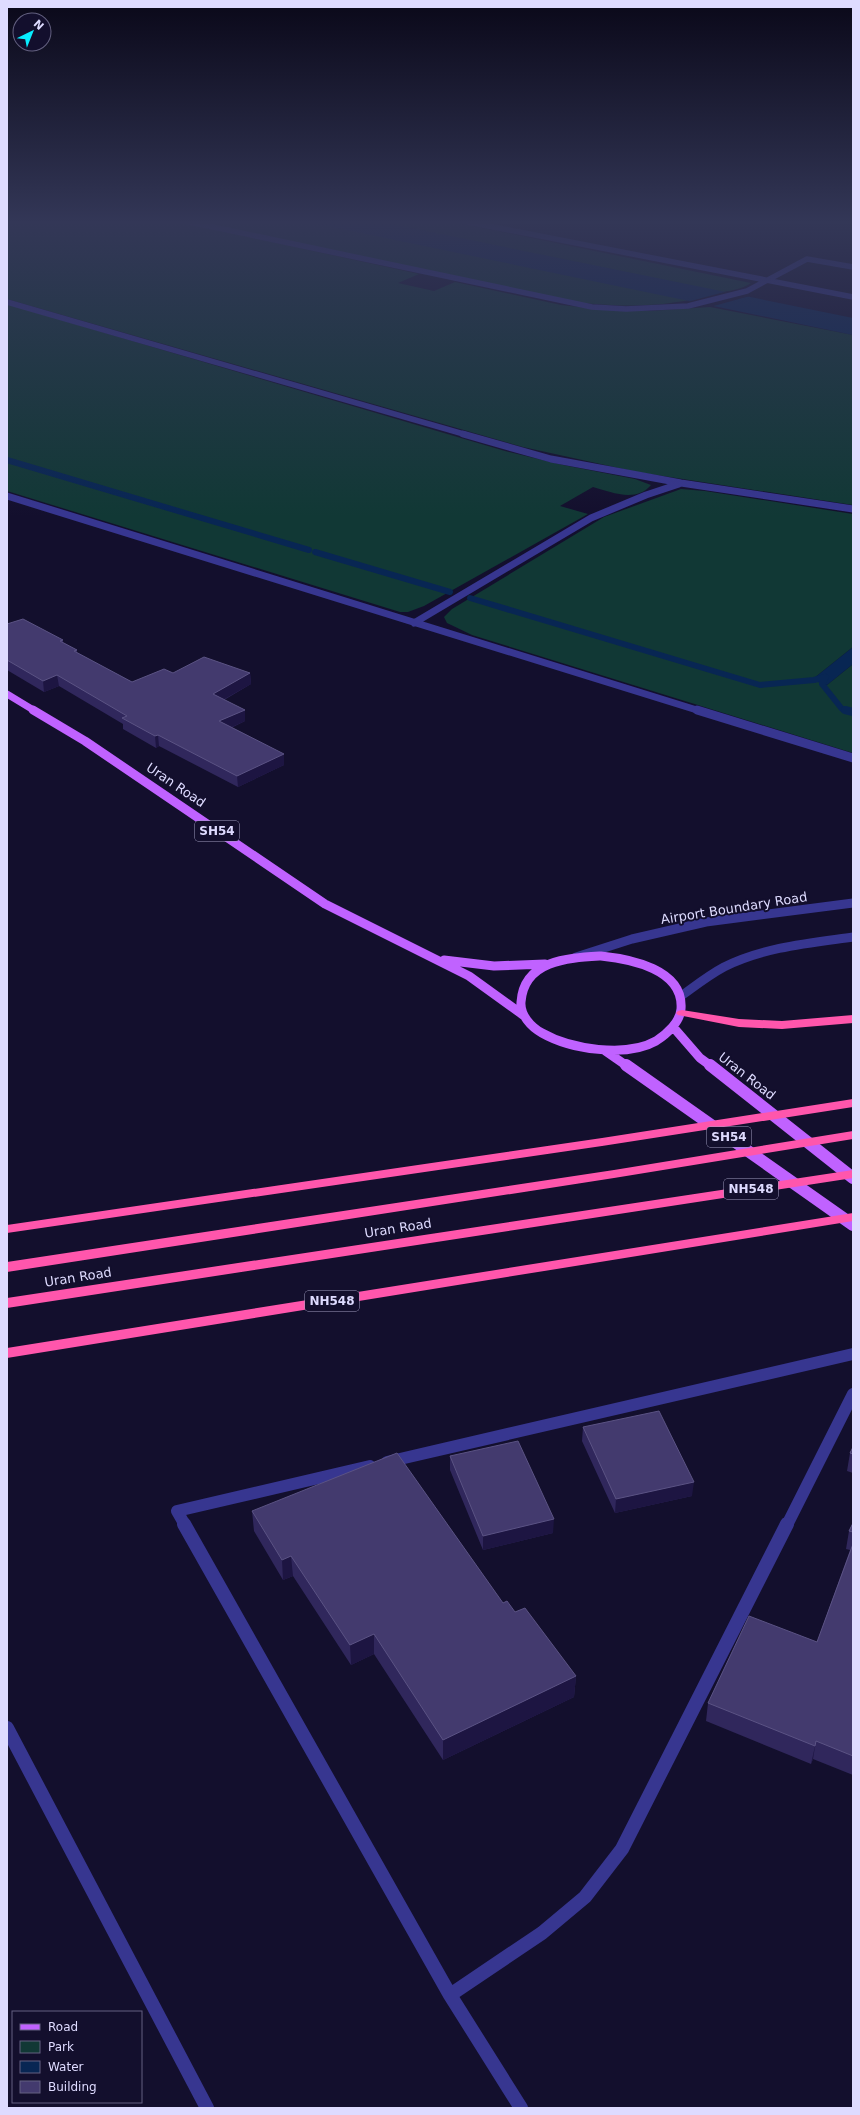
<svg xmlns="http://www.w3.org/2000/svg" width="860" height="2115" viewBox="0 0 860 2115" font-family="'DejaVu Sans',sans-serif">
	<rect width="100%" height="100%" fill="#130f2d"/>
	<!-- green -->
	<path fill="#113835" d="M7 220H170L419 274 398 283 434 291 455 282 561 305 597 309 650 311 710 307 853 335V505L637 472 523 447 7 299Z
		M190 220H443L751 283C743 289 729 291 719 293 665 308 623 308 567 301Z
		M7 304 505 451 563 465 635 479 651 485C636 503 611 492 593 487L560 506 588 514 424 606 408 612H400L7 491Z
		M681 489 705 491 853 514V647L813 679 827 685 853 664V753L472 635 447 623 444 617 452 609 604 517Z"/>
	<!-- water -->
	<path fill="#082653" d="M299 220H372L853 318V335Z
		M853 647V664L827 685 817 682 813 679Z"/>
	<!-- pier -->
	<path fill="#130f2d" d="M728 291 750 296 710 307 687 302Z"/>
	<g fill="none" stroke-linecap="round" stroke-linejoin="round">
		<!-- stream-far1 -->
		<path stroke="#082653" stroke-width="6" d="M7 460 309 550
			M315 552 450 592
			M470 598 760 685 814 680 825 677
			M826 677 822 684 842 709 848 711"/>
		<!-- stream -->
		<path stroke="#082653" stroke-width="8" d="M845 710 853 712"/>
		<!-- minor-far4 -->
		<path stroke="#373690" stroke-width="5.5" d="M180 220 592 307 626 309 688 306 747 291 807 259 853 267
			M458 220 853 297
			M7 302 467 435"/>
		<!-- minor-far3 -->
		<path stroke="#373690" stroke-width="7" d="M463 434 551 459 681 483 853 509
			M7 496 700 711
			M414 623 591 518 646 495 679 484"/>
		<!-- minor-far2 -->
		<path stroke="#373690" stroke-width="9" d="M697 710 853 758
			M576 957 632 939 706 922 853 903
			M681 996C695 986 709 975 724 967 764 947 810 943 853 937"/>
		<!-- minor-far1 -->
		<path stroke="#373690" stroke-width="12" d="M387 1462 853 1354
			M185 1525 177 1511 370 1466
			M787 1525 853 1394"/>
		<!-- minor -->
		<path stroke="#373690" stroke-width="14" d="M184 1524 450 1995 521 2108
			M7 1728 207 2108
			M450 1995 542 1933 585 1897 622 1849 787 1524"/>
		<!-- major-far2 -->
		<path stroke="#c062ff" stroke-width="7" d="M7 694 35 711"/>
		<!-- major-far1 -->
		<path stroke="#c062ff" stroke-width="9" d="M33 710 85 741 325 904 469 976 523 1015
			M601 956C630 959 684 969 681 1009 680 1022 667 1034 656 1041 626 1058 570 1049 542 1033 531 1027 520 1015 521 1002 524 960 568 958 601 956Z
			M444 960 494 966 545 964
			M674 1028 700 1058 711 1066
			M604 1050 627 1066"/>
		<!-- major -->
		<path stroke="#c062ff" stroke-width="12" d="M626 1065 853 1225
			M710 1065 853 1178"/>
		<!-- highway -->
		<path fill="#ff56ac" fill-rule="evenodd" d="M682 1010 739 1019 782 1021 853 1015V1023L782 1029 739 1027 678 1015 676 1013 678 1011Z
			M853 1099V1107L602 1146 7 1233V1225L602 1138Z
			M853 1131V1139L614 1178 7 1272V1262L614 1170Z
			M853 1170V1178L7 1308V1298Z
			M853 1213V1221L7 1358V1348Z"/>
	</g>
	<!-- wall -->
	<path fill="#30275c" d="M7 624 63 640V643L77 650V653L132 682 173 673H250L251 684 224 700 245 710V721L231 728 284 765 238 787 159 746 156 748 123 729V724L59 686 44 692 7 670Z
		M583 1427 692 1496 615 1513 582 1441Z
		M853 1447V1473L847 1471 850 1453Z
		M450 1456 553 1533 483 1550 450 1470Z
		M252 1511 503 1603 515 1612 576 1676 574 1697 443 1760 374 1654 351 1665 293 1576 283 1580 254 1531Z
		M853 1523V1775L813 1759 811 1764 706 1721 708 1703 817 1642 850 1550 846 1549 849 1531Z"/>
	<!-- shaded-wall -->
	<path fill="#1d1542" d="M250 673 251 684 214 705 213 694Z
		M57 675 59 686 44 692 43 681Z
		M245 710V721L219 733V721Z
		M158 735 159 746 156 748 155 736Z
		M284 754V765L238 787 237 776Z
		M694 1482 692 1496 615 1513 616 1499Z
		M554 1519 553 1533 483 1550V1536Z
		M291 1556 293 1576 283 1580 282 1560Z
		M374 1634V1654L351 1665 350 1645Z
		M576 1676 574 1697 443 1760V1740Z
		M816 1741 813 1759 811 1764 815 1746Z"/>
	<!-- building -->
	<path fill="#433a6e" stroke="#5b5384" d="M23 619 63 640 60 641 77 650 74 651 132 682 164 669 173 673 204 657 250 673 213 694 245 710 219 721 284 754 237 776 158 735 155 736 122 718 127 716 57 675 43 681 7 660V624Z
		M659 1411 694 1482 616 1499 583 1427Z
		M518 1441 554 1519 483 1536 450 1456Z
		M853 1447V1454L850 1453Z
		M397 1453 503 1603 507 1601 515 1612 525 1608 576 1676 443 1740 374 1634 350 1645 291 1556 282 1560 252 1511Z
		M853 1523V1532L849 1531Z
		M853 1544V1756L816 1741 815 1746 708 1703 749 1616 817 1642Z"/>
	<!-- sky -->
	<linearGradient id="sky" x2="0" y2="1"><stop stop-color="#0a0819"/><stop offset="0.43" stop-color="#333757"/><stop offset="1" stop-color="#333757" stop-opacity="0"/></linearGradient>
	<rect width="860" height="516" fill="url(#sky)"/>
	<g text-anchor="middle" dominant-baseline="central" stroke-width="4" stroke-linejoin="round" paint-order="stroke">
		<!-- shield labels -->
		<g fill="#130f2d" stroke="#a19ec0" stroke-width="1">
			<rect x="195" y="821" width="44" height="20" rx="3"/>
			<rect x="707" y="1127" width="44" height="20" rx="3"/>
			<rect x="724" y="1179" width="54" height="20" rx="3"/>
			<rect x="305" y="1291" width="54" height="20" rx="3"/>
		</g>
		<g font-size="12" font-weight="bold" fill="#dedbff">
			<text x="217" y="831">SH54</text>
			<text x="729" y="1137">SH54</text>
			<text x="751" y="1189">NH548</text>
			<text x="332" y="1301">NH548</text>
		</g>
		<!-- street labels -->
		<g font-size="13" fill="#dedbff" stroke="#130f2d">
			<text transform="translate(176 785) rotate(34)">Uran Road</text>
			<text transform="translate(734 908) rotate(-9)">Airport Boundary Road</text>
			<text transform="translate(747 1076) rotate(38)">Uran Road</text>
			<text transform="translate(398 1228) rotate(-9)">Uran Road</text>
			<text transform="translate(78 1277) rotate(-9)">Uran Road</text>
		</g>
	</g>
	<!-- border -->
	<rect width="860" height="2115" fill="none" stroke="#dedbff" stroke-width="16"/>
	<!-- legend -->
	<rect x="12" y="2011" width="130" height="92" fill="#130f2d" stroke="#646181"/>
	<rect x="20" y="2024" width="20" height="6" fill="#c062ff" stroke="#646181"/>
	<text x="48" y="2031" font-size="12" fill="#dedbff">Road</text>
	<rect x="20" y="2041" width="20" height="12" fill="#113835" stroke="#646181"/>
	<text x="48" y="2051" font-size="12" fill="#dedbff">Park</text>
	<rect x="20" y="2061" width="20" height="12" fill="#082653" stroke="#646181"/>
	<text x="48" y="2071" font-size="12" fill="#dedbff">Water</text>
	<rect x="20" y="2081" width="20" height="12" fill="#433a6e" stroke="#646181"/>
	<text x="48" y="2091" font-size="12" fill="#dedbff">Building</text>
	<!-- north arrow -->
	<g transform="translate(32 32) rotate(43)"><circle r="19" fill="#130f2d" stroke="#646181"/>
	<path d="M0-3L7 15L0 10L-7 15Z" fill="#07edff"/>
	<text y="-6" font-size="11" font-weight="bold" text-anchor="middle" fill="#dedbff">N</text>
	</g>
</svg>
